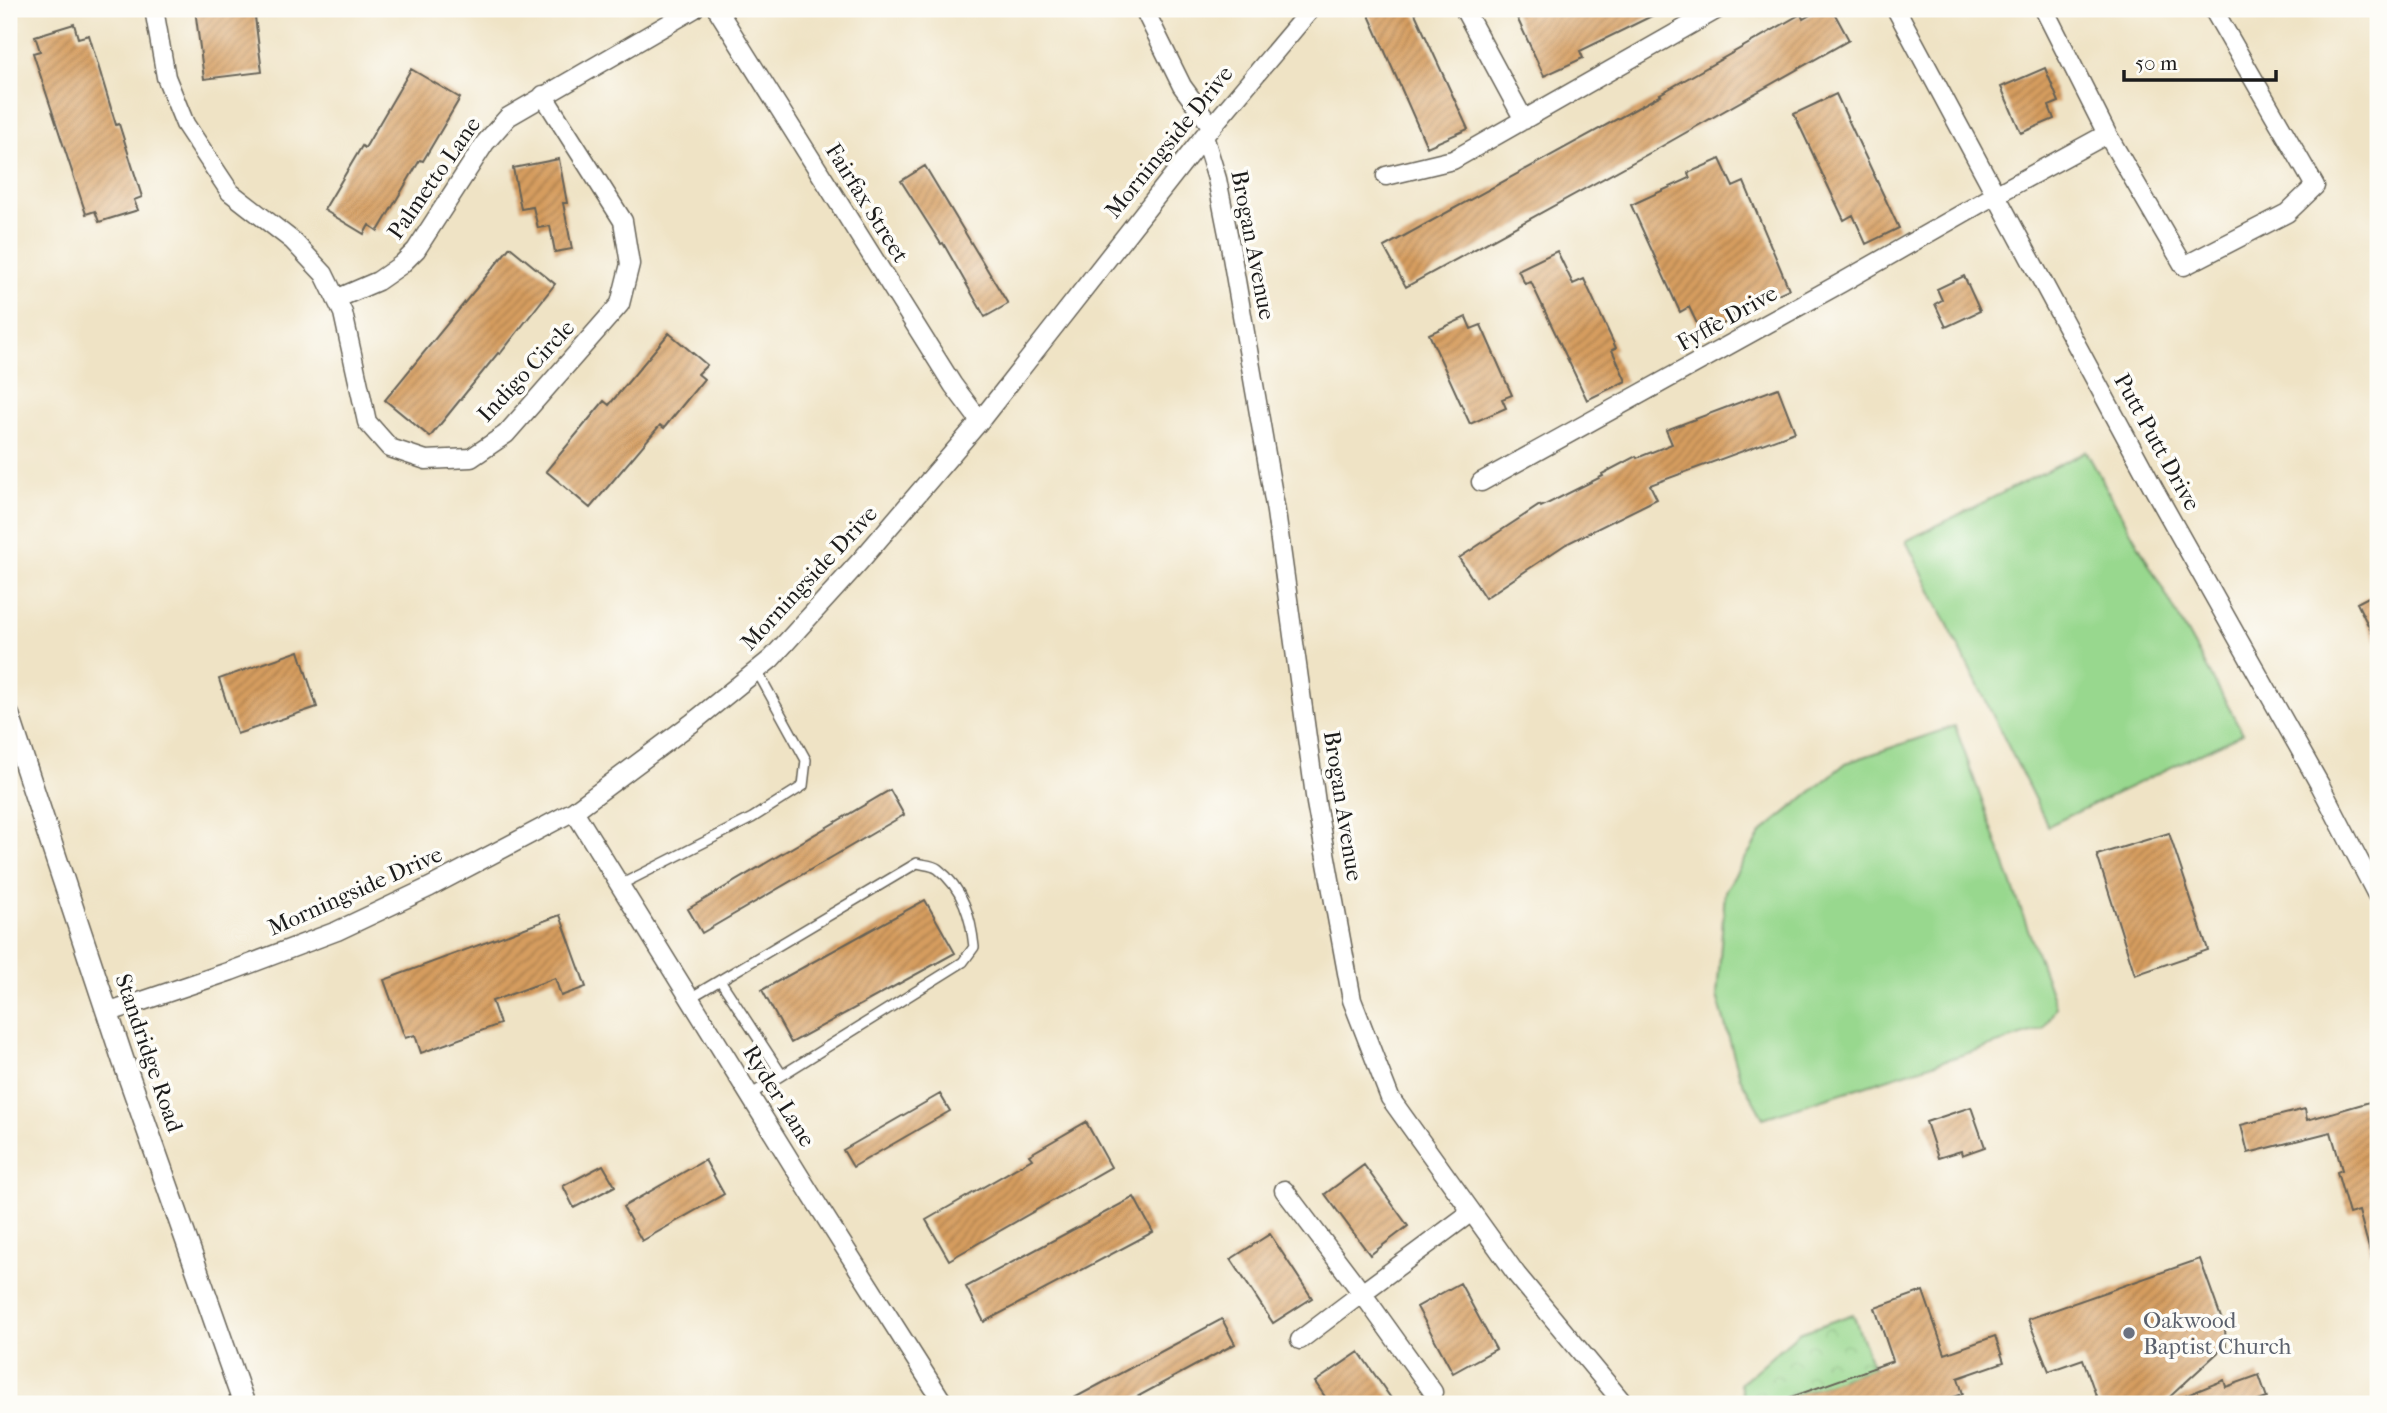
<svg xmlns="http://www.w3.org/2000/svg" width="2387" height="1413" viewBox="0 0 2387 1413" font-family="'IM FELL French Canon',serif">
	<defs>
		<pattern id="park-crowns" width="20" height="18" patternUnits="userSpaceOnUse" patternTransform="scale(1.75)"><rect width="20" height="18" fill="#98d88e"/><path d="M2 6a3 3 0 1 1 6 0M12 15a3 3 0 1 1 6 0" fill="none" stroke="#82b97a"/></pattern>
		<pattern id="building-hatch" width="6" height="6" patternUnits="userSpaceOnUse" patternTransform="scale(1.75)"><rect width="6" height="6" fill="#d69d5f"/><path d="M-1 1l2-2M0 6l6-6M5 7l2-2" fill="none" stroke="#ad7f4e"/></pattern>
	</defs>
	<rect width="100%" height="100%" fill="#fdfcf7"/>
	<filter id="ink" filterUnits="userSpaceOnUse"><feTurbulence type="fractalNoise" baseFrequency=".0143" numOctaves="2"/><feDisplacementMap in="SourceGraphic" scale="14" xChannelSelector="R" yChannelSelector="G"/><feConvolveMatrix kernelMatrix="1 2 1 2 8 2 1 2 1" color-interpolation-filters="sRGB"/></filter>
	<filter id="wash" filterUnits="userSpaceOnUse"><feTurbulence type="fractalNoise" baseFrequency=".00686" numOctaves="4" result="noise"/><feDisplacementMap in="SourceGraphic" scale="28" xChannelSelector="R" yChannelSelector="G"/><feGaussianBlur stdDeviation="1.57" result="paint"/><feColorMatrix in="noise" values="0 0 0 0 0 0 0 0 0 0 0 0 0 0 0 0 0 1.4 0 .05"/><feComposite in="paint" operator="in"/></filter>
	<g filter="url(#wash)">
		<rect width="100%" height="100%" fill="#efe3c5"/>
		<!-- park -->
		<path fill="url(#park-crowns)" stroke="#5a7a55" stroke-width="2" d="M1853 1314 1873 1368 1770 1404H1745L1740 1384 1799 1333Z"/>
		<!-- pitch -->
		<path fill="#98d88e" stroke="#5a7a55" stroke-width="2" d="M2086 451 2243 733 2048 826 1906 541Z
			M1955 726 2056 1007 2044 1029 1763 1118 1740 1077 1717 996 1725 891 1762 832 1846 763Z"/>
		<g id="blocks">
			<!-- building -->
			<path fill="url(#building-hatch)" d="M195 9H254L262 72 204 79Z
				M1377 9H1413L1468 129 1427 147 1368 13Z
				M1513 9H1666L1580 51 1583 58 1544 76Z
				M1821 9H1832L1849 40 1657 149 1406 287 1384 247 1661 95 1660 94 1801 14 1803 19Z
				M74 24 78 38 89 35 116 125 119 124 142 197 134 200 138 210 99 222 95 211 86 214 33 53 40 51 35 36Z
				M2045 68 2059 102 2049 106 2054 119 2021 133 2001 87Z
				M411 69 460 98 423 161 420 160 378 231 369 225 364 234 324 210 362 146 365 148Z
				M1836 94 1899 228 1866 244 1853 215 1844 220 1794 114Z
				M559 159 567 203H563L572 249 555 252 550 226 538 228 533 207 521 209 513 168Z
				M1720 159 1733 187 1744 182 1789 289 1733 314 1735 318 1702 334 1689 307 1680 312 1631 205 1690 178 1688 173Z
				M925 166 1008 304 985 317 943 243 941 244 901 181Z
				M510 247 555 284 500 354 498 353 430 437 385 400Z
				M1557 251 1573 284 1584 279 1616 348 1612 350 1626 381 1587 400 1531 282 1525 284 1518 270Z
				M1964 276 1980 311 1946 327 1935 304 1942 300 1937 289Z
				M1466 317 1471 329 1481 325 1512 395 1502 399 1506 408 1470 424 1429 334Z
				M669 333 707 365 698 374 704 379 664 428 660 425 590 508 546 471 604 401 609 405Z
				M1778 388 1795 432 1650 485 1657 499 1566 544 1485 598 1459 558 1540 505 1541 507 1603 476 1602 474 1636 456 1637 458 1672 444 1666 430Z
				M2378 592V645L2357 603Z
				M299 651 317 707 237 734 219 679Z
				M890 790 904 815 702 933 688 909Z
				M2169 833 2208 950 2135 975 2097 855Z
				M925 900 955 953 791 1043 762 990Z
				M560 915 586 987 561 996 555 978 492 1001 500 1024 421 1053 415 1035 405 1038 384 980Z
				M940 1094 950 1111 853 1167 843 1150Z
				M2373 1101 2378 1121V1262L2373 1263 2359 1211 2349 1214 2337 1172 2342 1170 2331 1132 2248 1153 2241 1125 2305 1109 2307 1120Z
				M1971 1107 1985 1147 1962 1155 1961 1151 1938 1158 1926 1122Z
				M1086 1122 1111 1167 949 1260 926 1220 1032 1159 1029 1155Z
				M705 1160 724 1194 642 1241 623 1207Z
				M603 1165 615 1186 574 1208 563 1186Z
				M1364 1165 1408 1226 1370 1255 1325 1194Z
				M1134 1197 1153 1232 984 1322 966 1287Z
				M1270 1234 1312 1298 1273 1323 1231 1259Z
				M2200 1259 2225 1329 2226 1345 2162 1404H2099L2083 1359 2049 1371 2028 1319Z
				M1460 1283 1496 1349 1453 1373 1417 1307Z
				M1923 1291 1945 1354 1995 1336 2004 1362 1958 1378 1963 1394 1948 1399 1949 1404H1778L1777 1402 1893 1361 1875 1308Z
				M1222 1319 1235 1344 1124 1404H1063Z
				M1359 1352 1395 1404H1330L1315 1382Z
				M2259 1375 2267 1398 2250 1404H2165L2224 1380 2226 1387Z"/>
		</g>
	</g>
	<g filter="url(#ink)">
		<use href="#blocks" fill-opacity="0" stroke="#666257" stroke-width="2"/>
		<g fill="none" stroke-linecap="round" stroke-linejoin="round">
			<defs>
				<path id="service" d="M620 885 752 818 803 786 806 760 757 671
					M720 980 782 1075
					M690 998 917 863C924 865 933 865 938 869 963 888 971 918 974 947L963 962 750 1095"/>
				<path id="minor" d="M154 9 166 77 185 124 230 192 293 241 324 274 343 313 367 422 390 448 426 460 471 458 506 434 620 304 630 264 623 221 543 95
					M717 9 953 385 980 421
					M1144 9 1182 86 1212 127
					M1464 9 1524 120
					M1896 9 2155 491 2320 785 2378 897
					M2044 9 2107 134 2184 266 2287 213 2315 186 2213 9
					M1204 136 1217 179 1228 234 1276 512 1316 803 1352 1000 1390 1098 1517 1275 1624 1404
					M1386 176 1453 160 1718 9
					M336 299 378 281 401 265 416 250 485 143 508 117 694 9
					M1481 482 1841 283 1995 195 2107 134
					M574 811 810 1193 944 1404
					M107 1013 231 971 337 931 430 887 574 811 692 723 771 659 862 559 980 421 1204 136 1311 9
					M1284 1190 1362 1293 1470 1213
					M1300 1340 1362 1293 1433 1392"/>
				<path id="tertiary" d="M9 716 123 1060 244 1404"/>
			</defs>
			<!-- service casing -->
			<use href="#service" stroke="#666257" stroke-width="12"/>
			<!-- minor casing -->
			<use href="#minor" stroke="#666257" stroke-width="21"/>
			<!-- tertiary casing -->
			<use href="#tertiary" stroke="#666257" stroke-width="24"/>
			<!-- service -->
			<use href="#service" stroke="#fff" stroke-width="9"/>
			<!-- minor -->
			<use href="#minor" stroke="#fff" stroke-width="18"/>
			<!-- tertiary -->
			<use href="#tertiary" stroke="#fff" stroke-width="21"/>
		</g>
	</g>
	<!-- markers -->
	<circle fill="#6b7280" stroke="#fdfcf7" stroke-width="2.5" cx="2129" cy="1333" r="7"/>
	<g text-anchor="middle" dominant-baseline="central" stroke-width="7" stroke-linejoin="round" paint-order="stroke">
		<!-- street labels -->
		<g font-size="23" fill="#1c1c1c" stroke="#fdfcf7">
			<text transform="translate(1169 142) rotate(-51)">Morningside Drive</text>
			<text transform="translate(434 178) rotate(-55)">Palmetto Lane</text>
			<text transform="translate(867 203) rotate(58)">Fairfax Street</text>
			<text transform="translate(1253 245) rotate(79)">Brogan Avenue</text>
			<text transform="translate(1727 318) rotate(-29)">Fyffe Drive</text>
			<text transform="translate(526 371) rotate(-47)">Indigo Circle</text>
			<text transform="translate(2157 442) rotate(61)">Putt Putt Drive</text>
			<text transform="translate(809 578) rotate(-47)">Morningside Drive</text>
			<text transform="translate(1343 806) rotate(81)">Brogan Avenue</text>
			<text transform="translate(355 891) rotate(-24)">Morningside Drive</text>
			<text transform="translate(149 1053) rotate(71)">Standridge Road</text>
			<text transform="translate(779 1096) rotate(58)">Ryder Lane</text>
		</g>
		<!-- worship labels -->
		<g font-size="23" fill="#5b616d" stroke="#fdfcf7" text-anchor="start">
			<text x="2143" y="1320">Oakwood<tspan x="2143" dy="26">Baptist Church</tspan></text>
		</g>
	</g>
	<!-- margin -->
	<rect width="2387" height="1413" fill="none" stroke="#fdfcf7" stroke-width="35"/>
	<!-- scale -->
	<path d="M2124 70v10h152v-10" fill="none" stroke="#1c1c1c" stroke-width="3.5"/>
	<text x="2135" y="70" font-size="21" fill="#1c1c1c" stroke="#fdfcf7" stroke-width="5" paint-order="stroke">50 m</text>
</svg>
